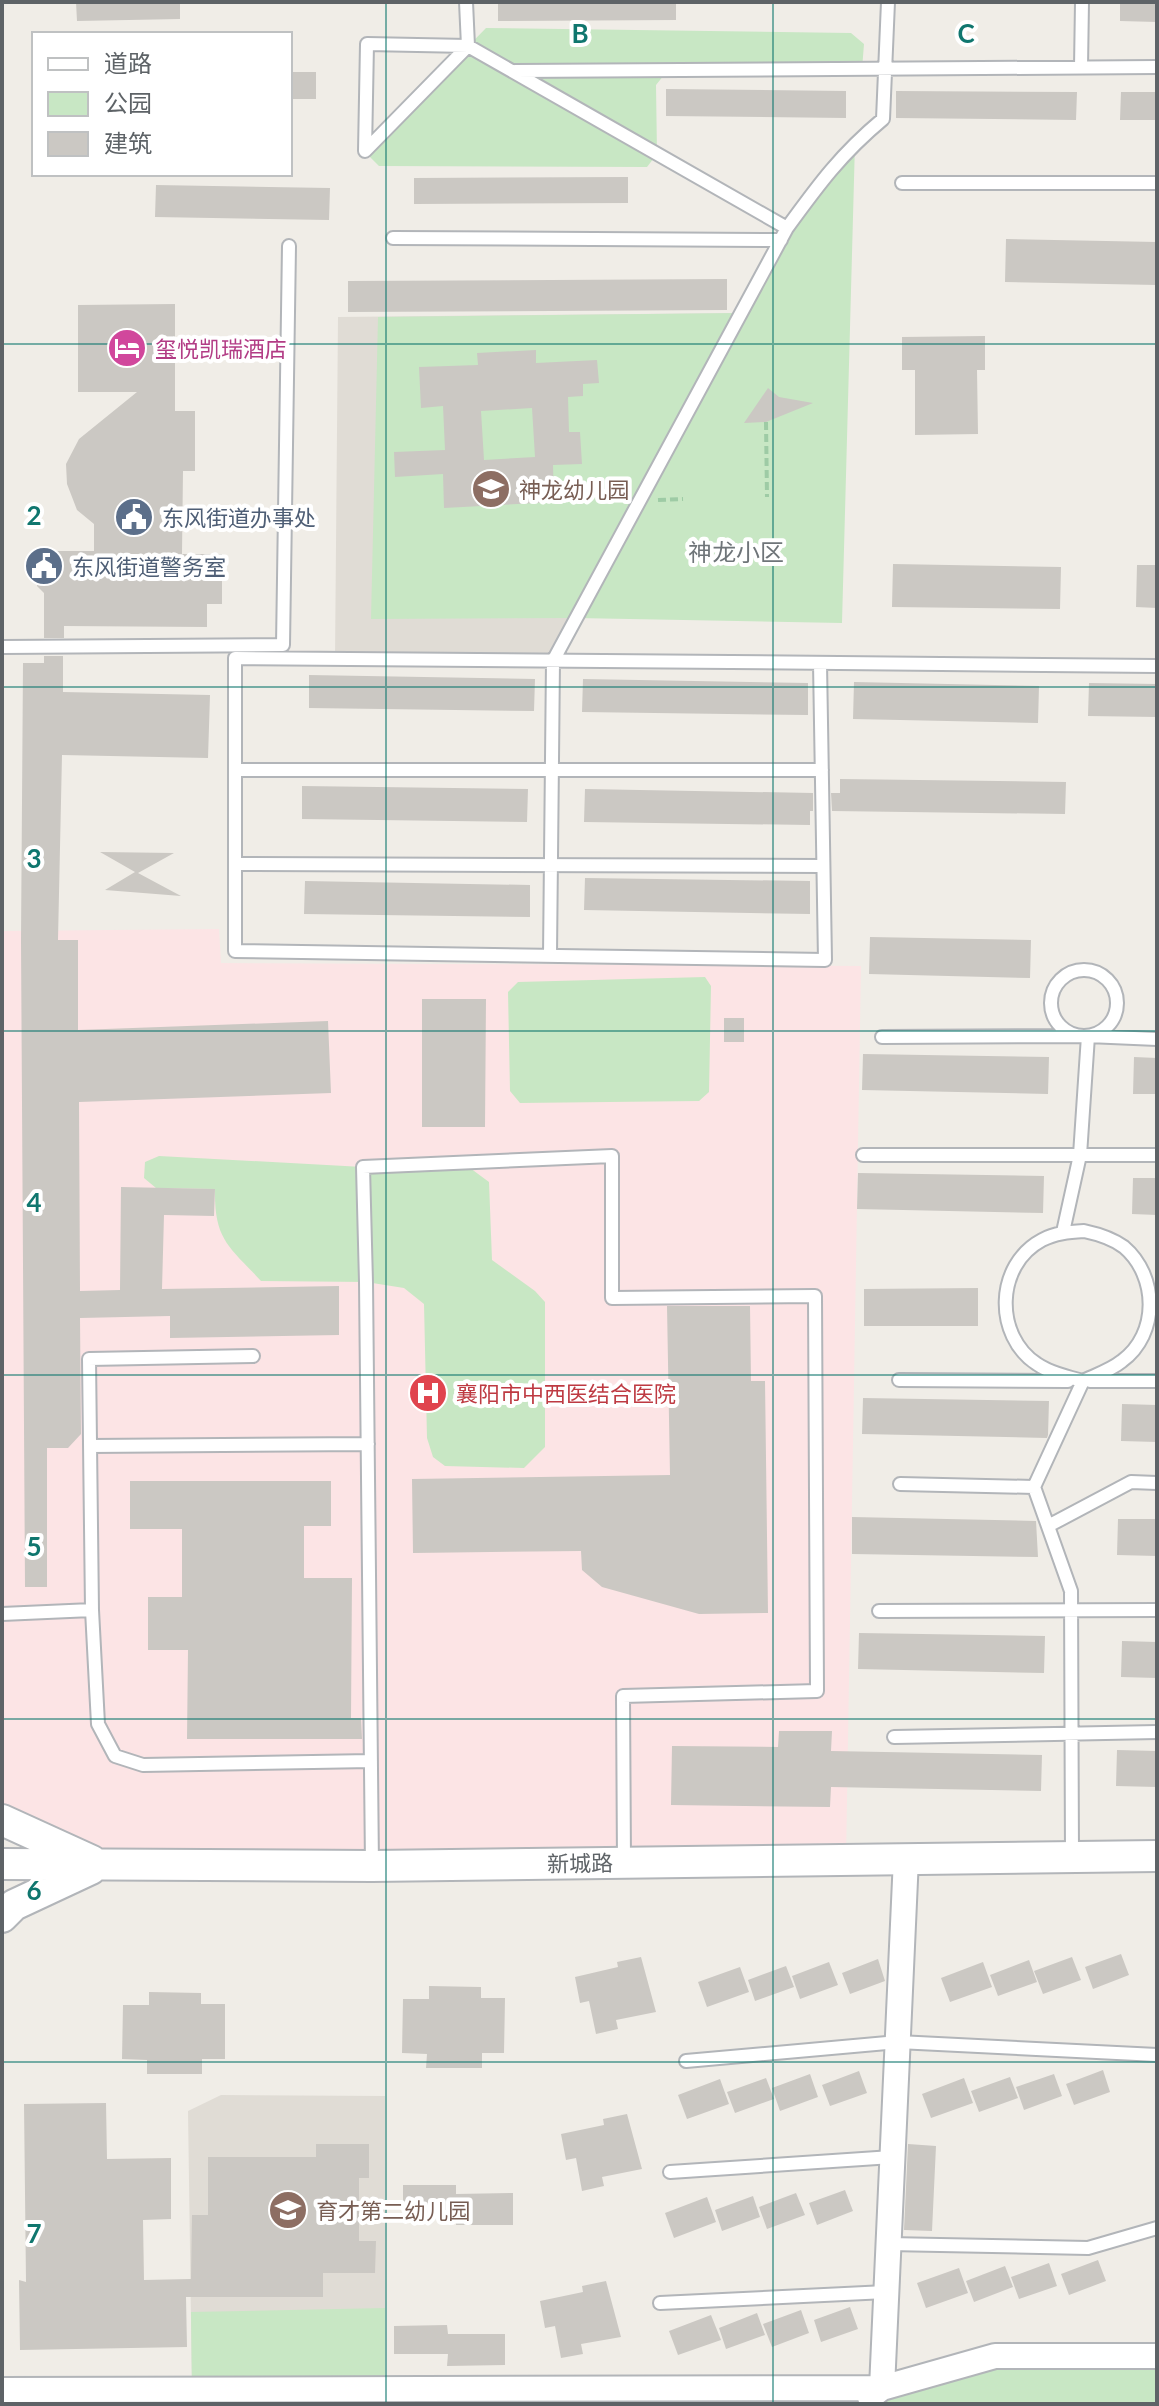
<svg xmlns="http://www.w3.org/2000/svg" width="1159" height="2406" viewBox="0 0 1159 2406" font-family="Lato,'Noto Sans SC',sans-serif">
	<rect width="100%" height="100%" fill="#f0ede7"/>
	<!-- education -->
	<path fill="#e0dcd5" d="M741 313 553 661 335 659 338 317Z
		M221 2095 385 2096V2389L192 2390 188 2111Z"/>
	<!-- medical -->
	<path fill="#fce4e5" d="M219 929 221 963 861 966 846 1859 101 1865 2 1820V931Z"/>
	<!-- green -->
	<path fill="#c8e7c4" d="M486 28 851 33 864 44 862 69 668 70 656 85 657 154 647 167 379 166 365 152Z
		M855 143 842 623 576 618 371 619 378 317 741 313 787 228Z
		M705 977 711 986 709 1092 699 1101 520 1103 510 1091 508 992 518 982Z
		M159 1156 363 1167 470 1168 489 1182 492 1260 535 1291 545 1302V1447L524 1468 445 1466 433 1457 427 1438 424 1304 404 1288 366 1282 261 1281C229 1246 214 1240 215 1189L156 1188 144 1178 145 1162Z
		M385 2308V2389L192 2390 191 2312Z
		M995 2356H1157V2404H862Z"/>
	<!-- building -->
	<path fill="#cbc8c3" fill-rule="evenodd" d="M76 2H180V19L77 21Z
		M498 2H676V20L498 21Z
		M1120 2H1157V22L1120 21Z
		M290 72H316V99H290Z
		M666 89 846 91V118L666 116Z
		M896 91 1077 92 1076 120 896 118Z
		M1121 92H1157V120H1120Z
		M628 177V203L414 204V178Z
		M156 185 330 188 329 220 155 217Z
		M1006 239 1157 242V285L1005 282Z
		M727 279V310L348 312V281Z
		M175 304V411H195V471H183L182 554H222V604H207V627L64 626V638H44V593L37 586V551H94V524L77 510 67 484 66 464 79 439 137 392H78V305Z
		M985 336V370H977L978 434 915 435V370H902V337Z
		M536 350V363L597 360 599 383 583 384V396L568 397 569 432H580L582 464 553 465 554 502 444 508 443 474 395 477 394 452 445 450 443 406 421 408 419 367 478 365 477 353ZM532 408 535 457 484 460 481 411Z
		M768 388 779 397 813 403 766 422 744 423Z
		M893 564 1061 567 1060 609 892 607Z
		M1137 565H1157V608L1136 607Z
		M44 656H63V692L210 695 208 758 62 755 58 940H78V1030L328 1021 331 1093 79 1102 80 1291 120 1290 121 1187 215 1189 214 1216 164 1215 162 1289 339 1286V1335L170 1338V1316L80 1318 81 1434 68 1448H47V1587H25L21 941 23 663H44Z
		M309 675 535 679 534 711 309 708Z
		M583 679 808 683V715L582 712Z
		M854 682 1039 686 1038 723 853 719Z
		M1089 683 1157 684V717L1088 716Z
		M840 779 1066 782 1065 814 832 811 831 793H840Z
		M302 786 528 789 527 822 302 819Z
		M585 789 813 793V811H810V825L584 822Z
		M100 852 174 853 138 873 181 896 105 890 135 872Z
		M585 878 810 881V914L584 910Z
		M305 881 530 885V917L304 914Z
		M870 937 1031 940 1030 978 869 974Z
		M422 999H486L485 1127H422Z
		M724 1018H744V1042H724Z
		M863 1054 1049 1057 1048 1094 862 1090Z
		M1134 1057 1157 1058V1094H1133Z
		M858 1173 1044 1176 1043 1213 857 1209Z
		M1133 1178H1157V1215L1132 1214Z
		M978 1288V1326H864V1289Z
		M667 1306H750L751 1381H765L768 1613 699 1614 602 1587 582 1570 581 1551 413 1553 412 1479 670 1475Z
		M863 1398 1049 1401 1048 1435 1047 1438 862 1434Z
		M1122 1404 1157 1405V1442L1121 1441Z
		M130 1481H331V1526H304V1578H352L351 1718H361L362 1739H187L188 1650H148V1597H182V1529H130Z
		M852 1517 1036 1521 1038 1557 852 1554Z
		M1118 1519H1157V1556L1117 1555Z
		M859 1633 1045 1636 1044 1673 858 1669Z
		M1122 1641 1157 1642V1678L1121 1677Z
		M779 1731H832L831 1751 1042 1755 1041 1791 831 1787 830 1807 671 1805 672 1746 778 1747Z
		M1117 1750 1157 1751V1787L1116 1786Z
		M1121 1954 1129 1975 1093 1989 1085 1967Z
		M641 1957 656 2012 616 2020 618 2029 596 2034 589 2001 580 2003 575 1977 618 1967 617 1962Z
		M1072 1957 1081 1980 1043 1994 1034 1971Z
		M878 1959 885 1981 850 1994 842 1973Z
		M1029 1960 1037 1982 998 1996 990 1975Z
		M829 1962 838 1985 800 1999 792 1976Z
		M983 1962 992 1987 950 2002 941 1978Z
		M786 1966 794 1987 755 2001 748 1980Z
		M740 1967 749 1992 707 2007 698 1982Z
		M429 1986 481 1987V1998H505L504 2053H482V2068H426L427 2054 402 2053 403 1999H429Z
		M149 1992 201 1993V2004H225V2059H202V2074H147V2060L122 2059 123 2005H149Z
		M1103 2070 1110 2092 1074 2105 1066 2084Z
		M859 2071 867 2093 830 2106 822 2085Z
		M810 2074 818 2097 780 2111 772 2088Z
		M1054 2074 1062 2096 1024 2110 1016 2087Z
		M1010 2077 1018 2098 979 2112 971 2091Z
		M766 2078 774 2099 735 2113 727 2092Z
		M964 2078 973 2103 931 2118 922 2094Z
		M720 2079 729 2104 687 2119 678 2095Z
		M106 2103 107 2159 171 2158V2219L143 2220 144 2280 191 2279 192 2215H208V2157H316V2144H369V2178H359V2241H376L375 2273H323V2297H186L187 2347 20 2350 19 2280 26 2282 24 2104Z
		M627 2114 642 2169 602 2177 604 2186 582 2191 576 2158 566 2160 561 2134 604 2125 603 2119Z
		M908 2144 936 2146 932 2231 904 2230Z
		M403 2185H456V2194L513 2193V2225H456V2213H403Z
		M845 2190 853 2211 817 2225 809 2203Z
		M796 2193 805 2215 767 2229 759 2207Z
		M753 2196 760 2217 722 2231 715 2210Z
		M707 2197 716 2222 674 2238 665 2213Z
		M1098 2260 1106 2281 1069 2295 1061 2274Z
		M1049 2263 1057 2286 1019 2299 1011 2277Z
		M1005 2266 1013 2287 974 2302 966 2281Z
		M959 2268 968 2293 926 2308 917 2283Z
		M606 2281 621 2337 581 2344 583 2354 561 2358 555 2326 545 2328 540 2301 583 2292 582 2286Z
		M850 2307 858 2329 821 2342 814 2320Z
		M801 2310 809 2333 772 2347 763 2324Z
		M757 2313 765 2335 726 2349 719 2328Z
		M711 2315 721 2340 678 2355 669 2331Z
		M447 2325 448 2334H505V2365L447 2366 448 2354H394V2326Z"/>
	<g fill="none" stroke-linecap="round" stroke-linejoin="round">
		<defs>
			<path id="service" d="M466 2 468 46 787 228 553 661 550 955
				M367 44 468 46 365 151Z
				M1081 67 1082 2
				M515 71 1157 67
				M902 183H1157
				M787 228C819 184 841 154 883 119L888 2
				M393 238 781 240
				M2 647 283 645 289 246
				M820 663 825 960 235 951V658C542 660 850 663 1157 666
				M235 770H822
				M235 864 823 866
				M1051 1003a33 33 0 1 1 66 0a33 33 0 1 1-66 0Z
				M882 1037 1088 1036 1157 1039
				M863 1155H1157
				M1084 1231C1098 1234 1112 1238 1124 1247 1158 1276 1159 1334 1122 1361 1111 1370 1096 1375 1083 1381 1068 1377 1050 1373 1037 1364 994 1336 995 1265 1042 1240 1055 1233 1069 1232 1084 1231Z
				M1063 1232 1080 1155 1088 1036
				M899 1380 1068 1381
				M1090 1381H1157
				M90 1446 368 1444
				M900 1484 1034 1487
				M1048 1526 1131 1482 1157 1483
				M92 1610 89 1359 253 1356
				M879 1611 1157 1610
				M2 1614 92 1610 98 1724 115 1756 143 1765 371 1761
				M894 1737 1157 1732
				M1072 1857 1071 1591 1034 1487 1083 1381
				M372 1866 366 1282 363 1167 612 1156V1298L815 1296 817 1691 623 1696 624 1862
				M686 2061 898 2042 1157 2055
				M670 2172 892 2157
				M888 2244 1088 2248 1157 2228
				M660 2303 886 2292"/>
			<path id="minor" d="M2 2390 882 2388 995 2356H1157
				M870 2397 882 2388 906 1858"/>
			<path id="tertiary" d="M2 1820 92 1861
				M2 1864 372 1866 1157 1856
				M2 1917 14 1905 91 1869"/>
		</defs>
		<!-- service casing -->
		<use href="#service" stroke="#b2b5b9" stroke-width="16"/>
		<!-- minor casing -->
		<use href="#minor" stroke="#b2b5b9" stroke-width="28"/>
		<!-- tertiary casing -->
		<use href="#tertiary" stroke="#b2b5b9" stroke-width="34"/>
		<!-- path -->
		<path stroke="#9ecba5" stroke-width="4" stroke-dasharray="8 4" stroke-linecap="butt" d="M766 422 767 497
			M658 500 683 499"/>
		<!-- service -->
		<use href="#service" stroke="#fff" stroke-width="12"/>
		<!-- minor -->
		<use href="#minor" stroke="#fff" stroke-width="24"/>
		<!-- tertiary -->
		<use href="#tertiary" stroke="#fff" stroke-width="30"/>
	</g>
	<!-- grid -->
	<path fill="none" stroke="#0f766e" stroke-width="2" stroke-opacity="0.55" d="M386 2V2404M773 2V2404M2 344H1157M2 687H1157M2 1031H1157M2 1375H1157M2 1719H1157M2 2062H1157"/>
	<!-- icons -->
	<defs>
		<symbol id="hotel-disc" viewBox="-11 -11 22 22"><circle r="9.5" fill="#d1479c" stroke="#fff"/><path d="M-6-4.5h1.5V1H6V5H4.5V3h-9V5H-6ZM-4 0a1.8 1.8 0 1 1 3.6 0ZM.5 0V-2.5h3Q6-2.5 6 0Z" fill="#fff"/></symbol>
		<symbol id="school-disc" viewBox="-11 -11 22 22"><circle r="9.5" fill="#8d6e63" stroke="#fff"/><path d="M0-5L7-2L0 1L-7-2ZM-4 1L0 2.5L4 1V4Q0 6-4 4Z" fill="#fff"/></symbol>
		<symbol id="civic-disc" viewBox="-11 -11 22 22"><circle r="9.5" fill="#5c6f8a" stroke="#fff"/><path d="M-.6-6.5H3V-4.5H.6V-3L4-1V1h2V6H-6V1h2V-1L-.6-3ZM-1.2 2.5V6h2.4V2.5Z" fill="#fff"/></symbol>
		<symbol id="hospital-disc" viewBox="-11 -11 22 22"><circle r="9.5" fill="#e0444e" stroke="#fff"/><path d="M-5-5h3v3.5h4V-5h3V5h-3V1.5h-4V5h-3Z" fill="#fff"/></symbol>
	</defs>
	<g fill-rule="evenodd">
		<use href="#hotel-disc" x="105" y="326" width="44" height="44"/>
		<use href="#school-disc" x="469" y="467" width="44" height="44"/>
		<use href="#civic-disc" x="112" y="495" width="44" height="44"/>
		<use href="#civic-disc" x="22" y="544" width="44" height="44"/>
		<use href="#hospital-disc" x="406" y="1371" width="44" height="44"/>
		<use href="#school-disc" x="266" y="2188" width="44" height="44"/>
	</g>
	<g text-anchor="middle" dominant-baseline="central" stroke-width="8" stroke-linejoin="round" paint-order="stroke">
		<!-- hotel labels -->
		<g font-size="22" fill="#b23c85" stroke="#fff" text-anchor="start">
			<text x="155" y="348">玺悦凯瑞酒店</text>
		</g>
		<!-- education labels -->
		<g font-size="22" fill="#785e54" stroke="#fff" text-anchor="start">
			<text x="519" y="489">神龙幼儿园</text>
			<text x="316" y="2210">育才第二幼儿园</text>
		</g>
		<!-- service labels -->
		<g font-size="22" fill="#4e5e75" stroke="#fff" text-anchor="start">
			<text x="162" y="517">东风街道办事处</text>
			<text x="72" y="566">东风街道警务室</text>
		</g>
		<!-- health labels -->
		<g font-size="22" fill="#be3a42" stroke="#fff" text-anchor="start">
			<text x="456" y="1393">襄阳市中西医结合医院</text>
		</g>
		<!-- street labels -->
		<g font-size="22" fill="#5e6367" stroke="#fff">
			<text transform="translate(580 1863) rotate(-1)">新城路</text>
		</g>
		<!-- neighbourhood labels -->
		<g font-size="24" fill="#6f7579" stroke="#fff">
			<text x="736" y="551">神龙小区</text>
		</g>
	</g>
	<g font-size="26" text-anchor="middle" font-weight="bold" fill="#0f766e" stroke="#fff" stroke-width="8" stroke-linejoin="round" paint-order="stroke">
		<text x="580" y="43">B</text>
		<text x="966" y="43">C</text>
		<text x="34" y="525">2</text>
		<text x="34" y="868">3</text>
		<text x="34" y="1212">4</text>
		<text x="34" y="1556">5</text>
		<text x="34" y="1900">6</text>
		<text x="34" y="2243">7</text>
	</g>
	<!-- border -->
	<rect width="1159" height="2406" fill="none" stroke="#5e6367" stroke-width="8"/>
	<!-- legend -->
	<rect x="32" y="32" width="260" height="144" fill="#ffffff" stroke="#bfc1c2" stroke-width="2"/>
	<rect x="48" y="58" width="40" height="12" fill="#ffffff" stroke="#bfc1c2" stroke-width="2"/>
	<text x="104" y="72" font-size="24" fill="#5e6367">道路</text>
	<rect x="48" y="92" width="40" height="24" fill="#c8e7c4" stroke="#bfc1c2" stroke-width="2"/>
	<text x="104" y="112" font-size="24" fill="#5e6367">公园</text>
	<rect x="48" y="132" width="40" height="24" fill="#cbc8c3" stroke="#bfc1c2" stroke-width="2"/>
	<text x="104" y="152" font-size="24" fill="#5e6367">建筑</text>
</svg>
